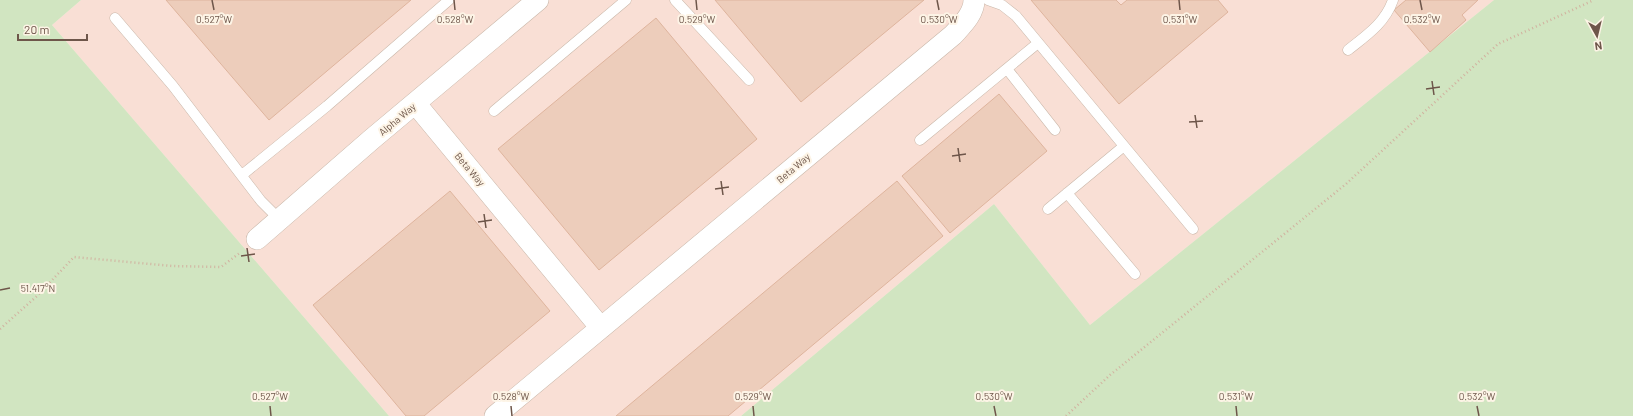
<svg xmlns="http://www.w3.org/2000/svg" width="1633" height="416" viewBox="0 0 1633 416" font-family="Barlow,sans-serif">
	<rect width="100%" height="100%" fill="#faefe1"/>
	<!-- commercial -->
	<path fill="#f9dfd5" d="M81 0H1494L1090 325 994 204 741 416H389L52 25Z"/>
	<!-- green -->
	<path fill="#d1e5c1" d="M0 0H81L52 25 389 416H0Z
		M1494 0H1633V416H741L994 204 1090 325Z"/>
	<!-- building -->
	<path fill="#edcdbb" stroke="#deb49d" d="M166 0H411L269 120Z
		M715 0H924L801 102Z
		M1031 0H1116L1121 5 1127 0H1218L1228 12 1119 104Z
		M1406 0H1478L1462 15 1466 20 1430 52 1394 10Z
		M656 18 757 139 599 270 498 149Z
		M999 94 1047 151 950 233 902 176Z
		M897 181 943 236 728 416H616Z
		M450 191 550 311 424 416H406L313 305Z"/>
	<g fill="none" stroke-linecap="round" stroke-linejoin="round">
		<defs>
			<path id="lane" d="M675 0 749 80
				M988 0 1002 5 1016 16 1193 229
				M115 18 173 86 261 201 279 219
				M1348 50C1367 35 1385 23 1393 0
				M1007 69 1055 130
				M494 111 626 0
				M920 140 1038 43
				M242 175 327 106 449 0
				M1067 193 1135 274
				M1048 209 1124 146"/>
			<path id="street" d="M415 103 601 328
				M257 239 372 139 538 0
				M495 416 953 35C962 25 974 14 974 0"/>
		</defs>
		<!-- lane casing -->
		<use href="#lane" stroke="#c9b7a9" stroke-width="11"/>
		<!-- street casing -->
		<use href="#street" stroke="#c9b7a9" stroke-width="22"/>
		<!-- path -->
		<path stroke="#d1b19f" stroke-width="2.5" stroke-dasharray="1 3" stroke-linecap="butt" d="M0 329 37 296 74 257 172 266 221 267 241 252
			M1066 416 1110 375 1346 184 1498 44 1594 0"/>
		<!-- lane -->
		<use href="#lane" stroke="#fff" stroke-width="10"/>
		<!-- street -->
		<use href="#street" stroke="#fff" stroke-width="21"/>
	</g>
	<!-- ticks -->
	<path fill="none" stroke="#6e564a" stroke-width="1.5" d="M212 0 214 10M454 0 455 10M696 0 697 10M937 0 939 10M1179 0 1180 10M1420 0 1422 10M1432 81 1434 95M1426 89 1440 87M1195 115 1197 128M1189 122 1203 121M958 148 960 162M952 156 966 154M721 181 723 195M715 189 729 187M484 214 486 228M478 222 492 220M247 248 249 262M241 256 255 254M0 290 10 288M270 406 271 416M511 406 512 416M753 406 754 416M994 406 996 416M1236 406 1237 416M1477 406 1479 416"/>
	<g text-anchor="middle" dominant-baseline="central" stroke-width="4" stroke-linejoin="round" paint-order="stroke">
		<!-- street labels -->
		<g font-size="10" fill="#6e564a" stroke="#fdf4e6">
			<text transform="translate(397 119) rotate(-40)">Alpha Way</text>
			<text transform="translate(793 168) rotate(-40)">Beta Way</text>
			<text transform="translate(470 169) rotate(50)">Beta Way</text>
		</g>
	</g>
	<g font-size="10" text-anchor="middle" fill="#6e564a" stroke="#fdf4e6" stroke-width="4" stroke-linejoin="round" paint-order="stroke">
		<text x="214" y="23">0.527°W</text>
		<text x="455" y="23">0.528°W</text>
		<text x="697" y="23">0.529°W</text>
		<text x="939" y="23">0.530°W</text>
		<text x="1180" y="23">0.531°W</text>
		<text x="1422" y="23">0.532°W</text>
		<text x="38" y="292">51.417°N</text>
		<text x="270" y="400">0.527°W</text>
		<text x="511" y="400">0.528°W</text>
		<text x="753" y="400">0.529°W</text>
		<text x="994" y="400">0.530°W</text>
		<text x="1236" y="400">0.531°W</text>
		<text x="1477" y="400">0.532°W</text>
	</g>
	<!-- north arrow -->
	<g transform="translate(1597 36) rotate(172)" stroke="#fdf4e6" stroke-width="3" paint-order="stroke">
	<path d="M0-3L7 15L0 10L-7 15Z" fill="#6e564a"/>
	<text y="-6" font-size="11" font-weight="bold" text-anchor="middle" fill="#6e564a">N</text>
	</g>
	<!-- scale -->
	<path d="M18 34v6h69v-6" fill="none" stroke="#6e564a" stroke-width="2"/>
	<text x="24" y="34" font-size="12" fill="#6e564a" stroke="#fdf4e6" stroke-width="3" paint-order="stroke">20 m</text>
</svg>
